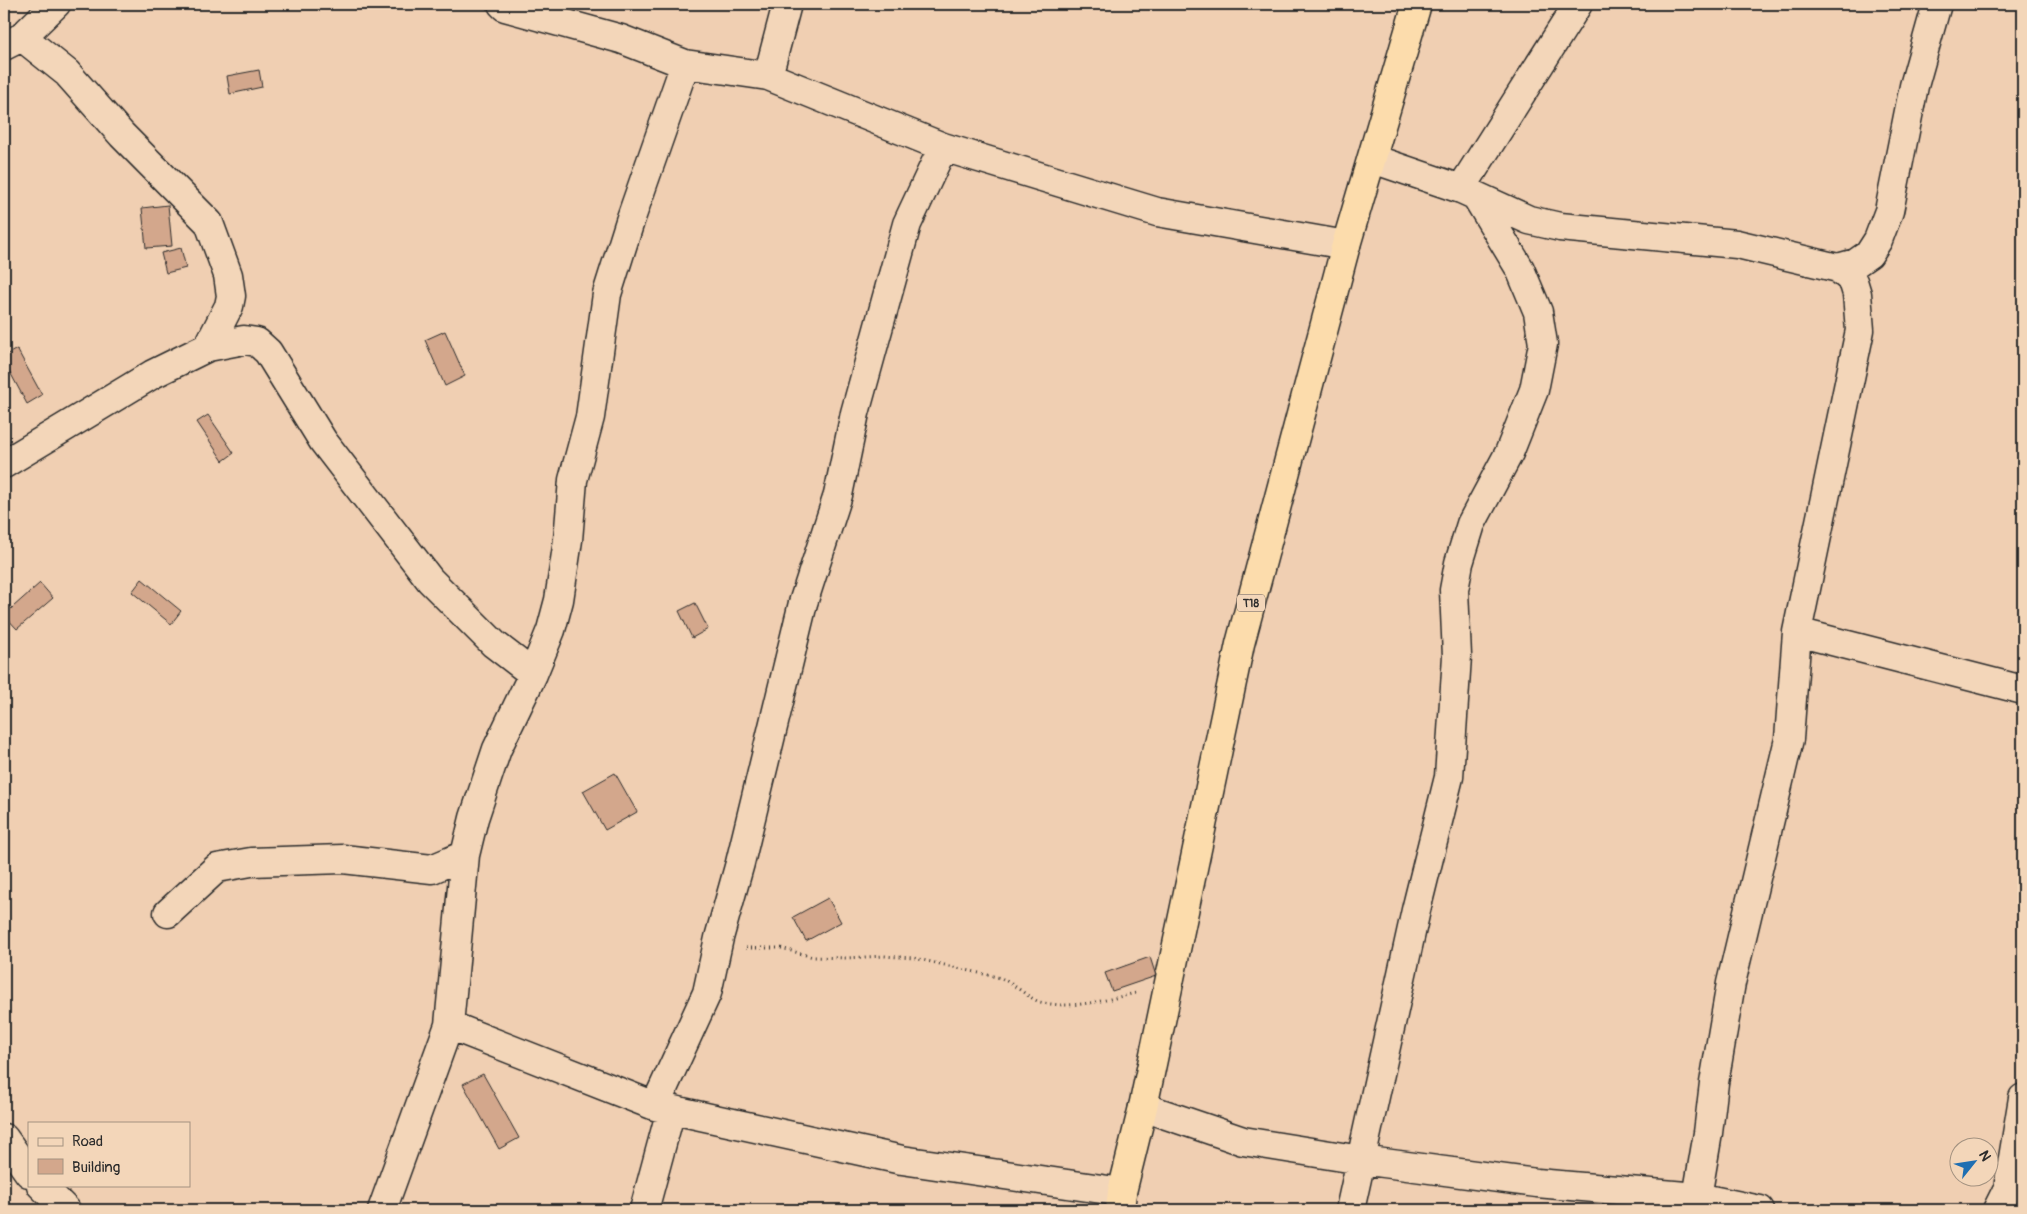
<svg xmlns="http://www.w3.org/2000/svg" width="2027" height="1214" viewBox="0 0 2027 1214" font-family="Pangolin,sans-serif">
	<rect width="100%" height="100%" fill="#f0cfb2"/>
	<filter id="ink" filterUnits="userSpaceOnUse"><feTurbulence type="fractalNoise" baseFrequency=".02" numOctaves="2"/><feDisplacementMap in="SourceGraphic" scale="10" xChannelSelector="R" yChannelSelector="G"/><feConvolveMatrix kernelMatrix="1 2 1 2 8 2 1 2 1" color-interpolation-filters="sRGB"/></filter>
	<g filter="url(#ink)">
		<!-- building -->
		<path fill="#d3a78c" stroke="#2b2b2b" d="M259 70 262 87 230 94 227 76Z
			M168 205 172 246 146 248 142 208Z
			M181 248 186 268 166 273 161 253Z
			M445 331 465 376 445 386 425 340Z
			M17 349 42 395 27 404 4 361V356Z
			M208 415 234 453 223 461 197 422Z
			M142 579 181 611 171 624 132 592Z
			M40 583 53 598 17 629 4 615Z
			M695 603 708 629 692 638 679 611Z
			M615 773 637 812 605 830 583 791Z
			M828 898 841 922 806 941 793 917Z
			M1150 957 1156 976 1112 991 1105 973Z
			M483 1074 519 1138 499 1149 463 1084Z"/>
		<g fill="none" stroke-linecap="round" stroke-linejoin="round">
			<defs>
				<path id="minor" d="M502 4 505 7 621 39 685 64 768 76 943 147 1157 212 1346 245
					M22 37 67 73 122 135 209 223 228 275 231 296 229 306 208 347
					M4 46 22 37 56 4
					M768 76 787 4
					M1373 159 1461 189 1529 220 1560 227 1737 244 1838 268 1853 281 1857 294 1860 330 1797 632 1789 739 1731 983 1714 1083 1708 1133 1697 1197
					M1461 189 1578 4
					M1838 268 1856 263 1869 254 1878 240 1889 211 1914 86 1937 4
					M4 464 153 374 208 347 244 340 257 342 268 352 323 441 430 580 494 644 533 674
					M1797 632 2023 690
					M168 913 217 868 251 862 343 859 432 869 465 855
					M449 1025 655 1106 902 1160 1122 1192
					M655 1106 707 993 719 938 740 863 803 603 838 495 855 413 907 224 943 147
					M1143 1107 1243 1141 1361 1160 1537 1183 1697 1197 1760 1210
					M4 1138 29 1173
					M41 1185 66 1210
					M382 1210 449 1025 465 855 474 818 497 749 533 674 551 630 559 600 568 540 573 480 590 417 607 294 630 221 685 64
					M644 1210 671 1110
					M1350 1210 1416 910 1449 777 1457 656 1454 590 1459 563 1471 524 1509 453 1534 390 1543 344 1538 312 1520 269 1476 196
					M1997 1210 2008 1188 2023 1098"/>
				<path id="highway" d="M1120 1210 1122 1192 1143 1107 1240 644 1346 245 1417 4"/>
			</defs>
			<!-- minor casing -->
			<use href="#minor" stroke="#2b2b2b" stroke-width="31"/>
			<!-- highway casing -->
			<use href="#highway" stroke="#2b2b2b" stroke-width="31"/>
			<!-- path -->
			<path stroke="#2b2b2b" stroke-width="3" stroke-dasharray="1 4" stroke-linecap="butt" d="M746 948H781L813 957 846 958 884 956 914 958 1001 978C1014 984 1030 999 1040 1002 1072 1010 1105 1000 1136 993"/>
			<!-- minor -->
			<use href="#minor" stroke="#f3d6b9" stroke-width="28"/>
			<!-- highway -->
			<use href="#highway" stroke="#fcdcac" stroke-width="28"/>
		</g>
	</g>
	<g text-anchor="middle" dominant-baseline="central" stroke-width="4" stroke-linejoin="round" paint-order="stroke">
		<!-- shield labels -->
		<rect fill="#f3d6b9" stroke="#675e56" stroke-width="1" x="1237" y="594.5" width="28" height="17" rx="4"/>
		<g font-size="11" font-weight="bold" fill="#2b2b2b">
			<text x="1251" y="603">T18</text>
		</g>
	</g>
	<!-- margin -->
	<rect width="2027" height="1214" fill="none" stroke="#f3d6b9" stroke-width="20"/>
	<rect x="10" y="10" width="2007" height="1194" fill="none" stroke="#2b2b2b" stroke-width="2" filter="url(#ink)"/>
	<!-- legend -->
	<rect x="28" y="1122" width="162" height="65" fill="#f3d6b9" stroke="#a39280"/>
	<rect x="38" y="1138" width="25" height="8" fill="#f3d6b9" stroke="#a39280"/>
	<text x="72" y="1146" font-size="15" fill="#2b2b2b">Road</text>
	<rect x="38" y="1159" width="25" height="15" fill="#d3a78c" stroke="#a39280"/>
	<text x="72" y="1172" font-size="15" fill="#2b2b2b">Building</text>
	<!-- north arrow -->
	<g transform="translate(1974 1162) rotate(60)"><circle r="24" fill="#f3d6b9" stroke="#a39280"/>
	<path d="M0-4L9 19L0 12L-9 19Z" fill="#1f6fb2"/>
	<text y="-8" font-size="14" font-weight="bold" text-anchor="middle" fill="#2b2b2b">N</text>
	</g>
</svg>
